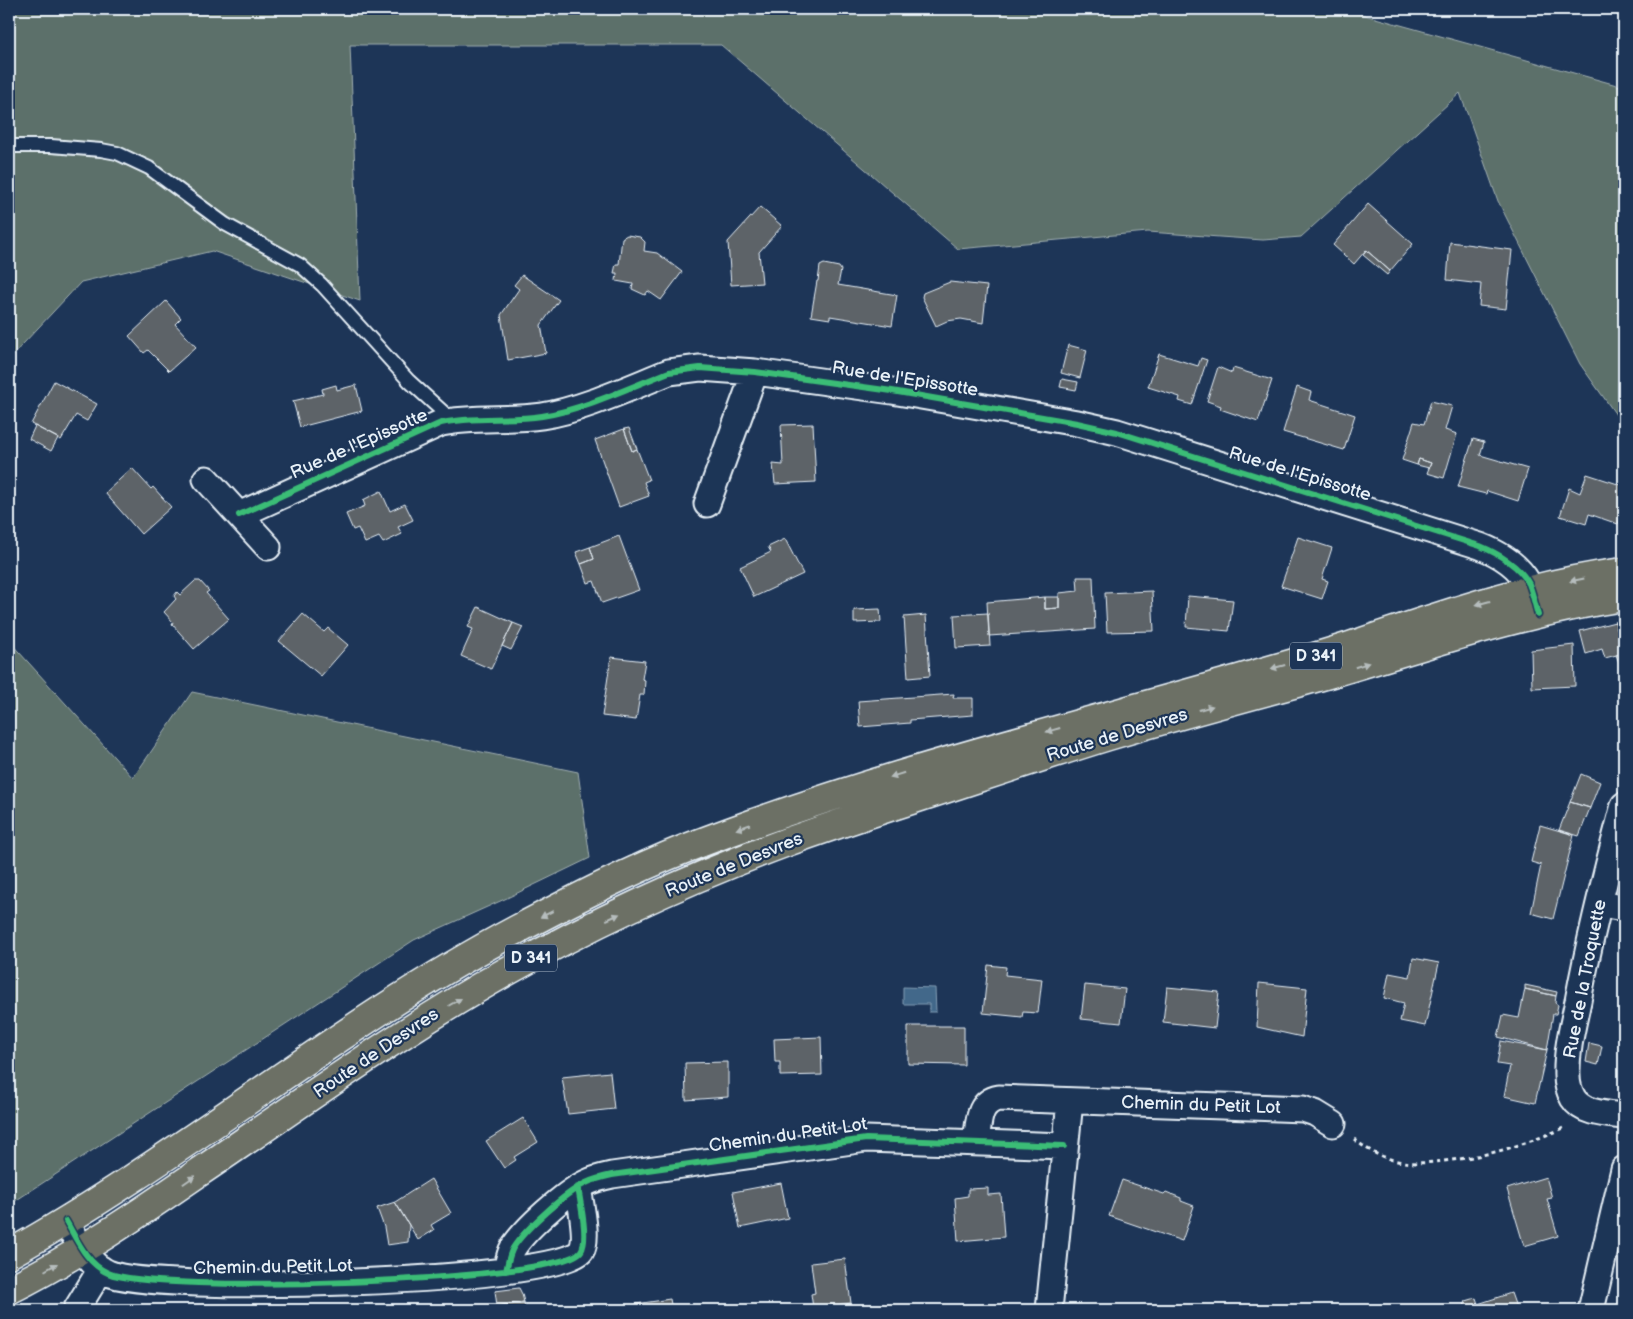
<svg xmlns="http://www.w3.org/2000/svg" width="1633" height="1319" viewBox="0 0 1633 1319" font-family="'Balsamiq Sans',sans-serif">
	<rect width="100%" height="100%" fill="#1d3557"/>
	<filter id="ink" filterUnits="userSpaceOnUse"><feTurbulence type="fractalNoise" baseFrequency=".02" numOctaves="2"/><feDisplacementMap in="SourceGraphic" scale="10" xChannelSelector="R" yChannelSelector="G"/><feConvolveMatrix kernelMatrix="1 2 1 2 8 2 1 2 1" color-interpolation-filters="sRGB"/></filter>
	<g filter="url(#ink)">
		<!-- green -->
		<path fill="#5b6f6a" stroke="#a2b0b1" d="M9 9H1343L1624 87V426L1580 364 1498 201 1460 93 1301 237 1263 240 1148 232 958 249 721 45H350L360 301 212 251 81 282 9 359Z
			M9 641 133 778 192 692 578 772 590 858 507 898 414 940 9 1205Z"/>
		<!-- water -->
		<path fill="#42688a" stroke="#849fb6" d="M903 987 935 988 936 1012H929V1004H903Z"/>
		<!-- building -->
		<path fill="#5d6368" stroke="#e8f1f8" d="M1368 204 1413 244 1390 271 1366 250 1354 264 1333 245Z
			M760 207 782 226 759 252 762 283 731 285 728 242Z
			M627 235 640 237 645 242 644 251 657 253 682 272 661 300 648 291 645 295 632 289 633 284 616 281 617 273H614L616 264H619L622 238Z
			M1450 242 1512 250 1506 309 1479 306 1481 284 1447 280Z
			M1366 250 1390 271 1387 275 1363 255Z
			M824 264 839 267 841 270 838 285 897 295 892 326 830 316V319L811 316 817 281H818L820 266Z
			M522 275 559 300 541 325 546 353 508 360 501 315 519 289 514 285Z
			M950 282 987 286 983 323 961 319 947 321 936 326 922 297 923 293Z
			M166 301 181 318 175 324 196 347 169 371 148 350 144 353 129 336Z
			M1068 345 1087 350 1080 378 1061 373Z
			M1159 354 1198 366 1201 358 1207 360 1192 405 1179 401 1180 397 1148 387Z
			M1218 367 1232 373 1233 368 1272 380 1258 422 1220 409 1221 406 1207 401Z
			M1062 379 1078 382 1076 390 1060 387Z
			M54 381 97 404 87 421 76 415 61 440 31 424Z
			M336 385 337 390 356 385 362 411 300 427 293 401 323 394 322 389Z
			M1297 387 1311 392 1309 400 1355 415 1344 450 1283 432Z
			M1431 401 1452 406 1445 430 1457 434 1444 478 1427 473 1431 463 1419 459 1417 465 1402 460 1414 422 1424 424Z
			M813 424 816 482 775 484 773 464 783 465 781 425Z
			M35 426 58 438 51 451 29 439Z
			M629 428 637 449 632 451 624 429Z
			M624 429 632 451 637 449 649 480 644 482 649 496 619 507 595 440Z
			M1473 439 1484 442 1480 455 1528 469 1518 501 1487 491 1486 494 1458 487Z
			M1419 459 1431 463 1429 468 1417 465Z
			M132 468 151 489 153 487 171 507 141 534 105 493Z
			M1587 474 1624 486V505L1618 524 1589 514 1586 524 1560 516 1569 488 1580 493Z
			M381 491 390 511 405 504 413 520 398 527 402 534 383 543 379 537 365 543 358 528 353 530 346 514 365 506 363 500Z
			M619 536 639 590 602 603 594 581 588 583 581 564 594 559 590 547Z
			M1298 537 1332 548 1322 579 1328 581 1322 599 1281 586Z
			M785 539 803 574 754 597 740 567 771 552 768 547Z
			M590 547 594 559 581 564 576 552Z
			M1077 577H1093L1095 629 989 636 987 602 1045 597V609L1059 608V593L1078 591Z
			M195 581H200L209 591 206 593 229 619 194 649 172 624 173 622 164 612 176 599 174 596 177 592 180 595Z
			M1152 591 1154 631 1107 632 1105 593Z
			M1188 596 1233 600 1229 631 1186 627Z
			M1045 597H1059V608L1045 609Z
			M478 607 513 623 491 669 461 656 473 629 468 627Z
			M880 609 881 622 854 623V610Z
			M988 613 990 646 956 648 954 615Z
			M303 614 324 632 328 628 348 645 321 676 279 641Z
			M926 615 930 676 908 678 904 617Z
			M1624 620V653L1615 622Z
			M1615 622 1624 653 1605 658 1602 649 1586 654 1580 631Z
			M513 623 523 627 511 650 502 646Z
			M1574 645 1575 686 1532 688 1531 650Z
			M1624 653V669L1622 670 1616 655Z
			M611 657 645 661 642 679 645 680 644 695H640L636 720 602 716Z
			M954 694 953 698H973V715L910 720V723L860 727 858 701Z
			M1581 774 1600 782 1590 808 1570 802Z
			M1570 802 1590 808 1579 836 1559 830Z
			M1540 825 1574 835 1553 919 1531 913 1541 865 1531 862Z
			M1413 958 1439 963 1425 1026 1400 1021 1404 1003 1384 998 1389 973 1410 977Z
			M988 965 1006 967 1005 975 1042 979 1038 1013 1023 1012 1022 1017 983 1013Z
			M1259 983 1307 988 1302 1037 1257 1027Z
			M1085 985 1125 989 1121 1023 1081 1019Z
			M1525 985 1557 992 1556 996 1525 989Z
			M1167 987 1219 992 1215 1028 1163 1022Z
			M1525 989 1556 996 1555 1003 1558 1005 1556 1014H1553L1547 1050 1498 1037 1503 1015 1519 1018Z
			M908 1026H964V1065L908 1064Z
			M821 1037 822 1075 780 1076V1062H775L774 1039Z
			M1501 1041 1547 1050 1535 1103 1504 1096 1510 1066 1497 1064Z
			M1589 1043 1602 1046 1598 1065 1586 1062Z
			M728 1062V1097L686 1100 685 1063Z
			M610 1072 614 1109 568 1114 562 1077Z
			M523 1118 538 1142 514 1157 516 1160 504 1168 486 1141Z
			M1546 1177 1552 1198 1547 1199 1558 1236 1524 1246 1507 1189Z
			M431 1179 451 1213 431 1225 434 1230 418 1240 395 1202Z
			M1122 1180 1164 1194 1166 1192 1181 1198V1201L1194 1206 1182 1241 1109 1216Z
			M781 1183 788 1218 740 1228 733 1192Z
			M988 1188V1195L1001 1194 1004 1237 958 1241 955 1198 968 1196V1189Z
			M395 1202 409 1225 408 1242 387 1245 384 1227 377 1208Z
			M845 1259 851 1303 813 1308 811 1294 815 1293 811 1263Z
			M519 1288 522 1294 524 1302 497 1306 495 1291Z
			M1511 1293 1517 1310H1465L1464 1306 1466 1301 1476 1298 1478 1304Z
			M670 1299 672 1310H637L636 1304Z
			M524 1302 525 1310H493L492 1307Z"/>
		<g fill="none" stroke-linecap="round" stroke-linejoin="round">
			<defs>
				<path id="service" d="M9 146H51L101 150 117 153 149 168 225 224 300 265 322 285 409 381 453 421"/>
				<path id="minor" d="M206 479 268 547
					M707 504 755 372
					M239 515 441 423C474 416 508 421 542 416 582 410 631 387 669 372L700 368 755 372 892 391 1077 423 1117 432 1480 546C1498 553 1518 565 1528 583 1532 591 1534 601 1536 610
					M1624 805C1607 869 1590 935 1578 1001 1573 1025 1566 1051 1567 1076 1567 1083 1569 1091 1573 1098 1583 1114 1607 1114 1624 1116
					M1599 904 1624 908
					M976 1142C979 1124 977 1102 999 1098L1303 1109 1315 1113 1333 1124
					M66 1221C77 1240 87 1264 108 1273 153 1294 560 1283 581 1251 589 1239 580 1202 578 1187
					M506 1271C508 1263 509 1255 513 1248 525 1229 565 1193 586 1183 594 1179 603 1177 612 1175L866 1139 1064 1146
					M76 1310 101 1269
					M1049 1310 1070 1101
					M1591 1310 1624 1169"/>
				<path id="primary" d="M9 1254C185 1156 340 1023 518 929 573 900 629 871 687 848 867 778 1054 732 1239 679 1276 668 1313 658 1350 646 1439 616 1530 584 1624 572
					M9 1290C75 1257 137 1215 198 1173 299 1105 398 1033 504 973 594 922 690 878 787 842 826 828 865 815 905 802 973 780 1040 757 1108 736 1171 717 1234 700 1297 683 1405 653 1513 613 1624 597"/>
			</defs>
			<!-- service casing -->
			<use href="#service" stroke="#e8f1f8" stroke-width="16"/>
			<!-- minor casing -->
			<use href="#minor" stroke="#e8f1f8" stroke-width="29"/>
			<!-- primary casing -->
			<use href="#primary" stroke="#e8f1f8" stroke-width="31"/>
			<!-- path -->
			<path stroke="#e8f1f8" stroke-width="3" stroke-dasharray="4 4" stroke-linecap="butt" d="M1354 1139C1364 1147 1374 1154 1387 1158 1406 1165 1425 1163 1444 1161 1490 1156 1524 1145 1566 1127"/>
			<!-- service -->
			<use href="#service" stroke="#1d3557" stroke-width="12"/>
			<!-- minor -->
			<use href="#minor" stroke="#1d3557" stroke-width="25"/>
			<!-- primary -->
			<use href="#primary" stroke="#6c7065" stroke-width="28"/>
			<defs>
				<path id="cycleway" d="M239 515 441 423C474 416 508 421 542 416 582 410 631 387 669 372L700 368 755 372 892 391 1077 423 1117 432 1480 546C1497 553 1520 566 1529 584 1533 594 1535 605 1538 615
					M66 1221C77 1240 87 1264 108 1273 153 1294 560 1283 581 1251 589 1239 580 1202 578 1187
					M506 1271C508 1263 509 1255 513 1248 525 1229 565 1193 586 1183 594 1179 603 1177 612 1175L866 1139 1064 1146"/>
			</defs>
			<!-- cycleway casing -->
			<use href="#cycleway" stroke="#1d3557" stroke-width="9"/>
			<!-- cycleway -->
			<use href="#cycleway" stroke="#3abd76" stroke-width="6"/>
		</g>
		<!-- one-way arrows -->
		<defs><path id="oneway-solid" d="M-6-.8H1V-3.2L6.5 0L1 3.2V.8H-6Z" transform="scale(1.25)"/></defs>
		<g fill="#b6bdbd">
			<use href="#oneway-solid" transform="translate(1577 580) rotate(168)"/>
			<use href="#oneway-solid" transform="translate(1483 603) rotate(165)"/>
			<use href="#oneway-solid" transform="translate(1362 665) rotate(-17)"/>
			<use href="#oneway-solid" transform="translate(1278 667) rotate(165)"/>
			<use href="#oneway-solid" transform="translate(1206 708) rotate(-16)"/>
			<use href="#oneway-solid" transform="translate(1053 730) rotate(164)"/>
			<use href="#oneway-solid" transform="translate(897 775) rotate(163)"/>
			<use href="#oneway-solid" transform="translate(743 827) rotate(161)"/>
			<use href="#oneway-solid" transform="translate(547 914) rotate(153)"/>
			<use href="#oneway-solid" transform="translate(613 917) rotate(-25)"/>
			<use href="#oneway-solid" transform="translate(455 1002) rotate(-30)"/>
			<use href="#oneway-solid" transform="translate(189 1180) rotate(-35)"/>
			<use href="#oneway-solid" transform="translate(51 1267) rotate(-30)"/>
		</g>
	</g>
	<g text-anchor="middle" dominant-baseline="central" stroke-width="4.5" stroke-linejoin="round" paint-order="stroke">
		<!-- shield labels -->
		<g fill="#1d3557" stroke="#abb9c8" stroke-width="1">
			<rect x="1290" y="642.5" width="52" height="27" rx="4"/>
			<rect x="505" y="944.5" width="52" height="27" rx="4"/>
		</g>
		<g font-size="16" font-weight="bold" fill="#e8f1f8">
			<text x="1316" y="656">D 341</text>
			<text x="531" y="958">D 341</text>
		</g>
		<!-- street labels -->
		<g font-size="18" fill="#e8f1f8" stroke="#1d3557">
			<text transform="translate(905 379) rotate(9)">Rue de l'Epissotte</text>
			<text transform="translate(359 444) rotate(-24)">Rue de l'Epissotte</text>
			<text transform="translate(1300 474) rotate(17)">Rue de l'Epissotte</text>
			<text transform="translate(1117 735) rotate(-17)">Route de Desvres</text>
			<text transform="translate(734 865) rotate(-22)">Route de Desvres</text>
			<text transform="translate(1585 979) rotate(-79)">Rue de la Troquette</text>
			<text transform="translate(376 1053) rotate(-34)">Route de Desvres</text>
			<text transform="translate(1201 1105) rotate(2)">Chemin du Petit Lot</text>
			<text transform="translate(788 1135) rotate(-8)">Chemin du Petit Lot</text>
			<text transform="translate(273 1267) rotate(-1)">Chemin du Petit Lot</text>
		</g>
	</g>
	<!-- margin -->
	<rect width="1633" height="1319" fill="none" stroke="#1d3557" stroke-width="30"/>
	<rect x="15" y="15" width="1603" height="1289" fill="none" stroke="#e8f1f8" stroke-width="2" filter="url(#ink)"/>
</svg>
